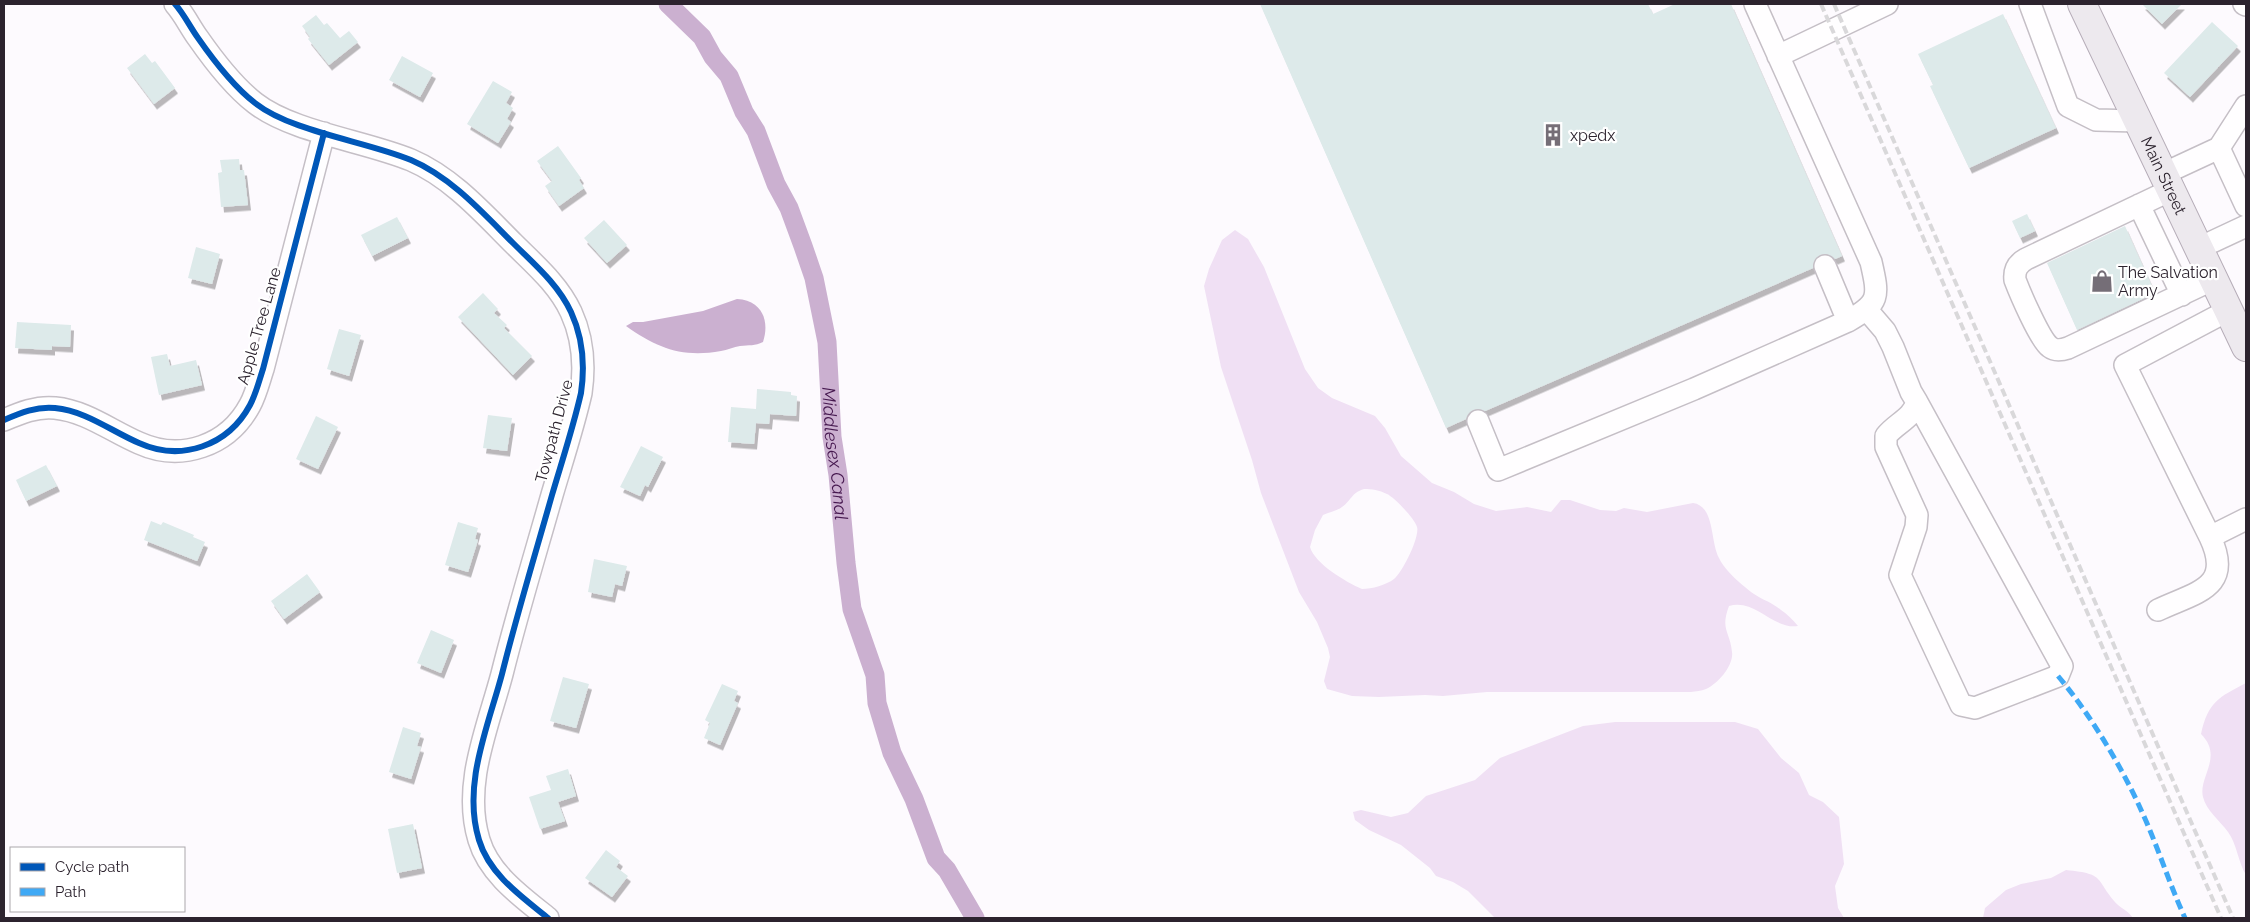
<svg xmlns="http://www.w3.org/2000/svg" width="2250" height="922" viewBox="0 0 2250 922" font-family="Raleway,sans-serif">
	<defs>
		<filter id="shadow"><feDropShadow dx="3" dy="5.5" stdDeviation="0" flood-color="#0004"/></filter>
	</defs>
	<rect width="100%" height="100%" fill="#fdfafe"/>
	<!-- green -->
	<path fill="#f0e0f4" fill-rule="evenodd" d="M1235 230 1248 239 1264 267 1305 369 1318 388 1332 398 1375 416 1385 428 1401 456 1432 483 1454 492 1474 504 1496 511 1527 507 1551 512 1561 500H1570L1600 510 1616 511 1624 508 1647 512 1693 503C1715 506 1710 541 1719 558 1725 571 1743 586 1754 594 1763 600 1773 603 1781 610 1787 614 1793 620 1798 626 1773 630 1755 598 1729 606 1720 630 1730 631 1732 652 1734 665 1718 684 1706 689 1701 691 1696 691 1691 692H1487L1443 696 1425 695 1379 697 1352 696 1327 689 1324 681 1330 657 1328 648 1317 622 1299 592 1261 493 1252 460 1221 367 1204 286 1209 269 1222 240ZM1364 489C1372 489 1379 490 1387 494 1394 497 1415 519 1417 527 1420 537 1402 573 1394 579 1386 585 1372 589 1362 589 1346 582 1315 564 1310 547L1315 530 1323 515C1329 512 1337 511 1342 507 1352 500 1351 493 1364 489Z
		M2246 683V875C2238 862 2237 844 2228 832 2220 821 2206 810 2203 797 2198 777 2224 757 2201 734 2208 702 2219 697 2246 683Z
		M1615 722H1735L1758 729 1781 758 1799 773 1809 795 1823 802 1839 817 1844 864 1835 886 1838 908 1844 918H1495L1468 891 1453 882 1436 876 1430 868 1401 845 1369 830 1355 820 1353 812 1361 810 1391 817 1408 813 1426 796 1475 780 1500 758 1583 726Z
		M2066 870C2108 874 2094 880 2118 905 2123 909 2129 912 2133 918H1983L1985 908 2006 890 2021 884 2051 878Z"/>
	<!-- water -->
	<path fill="#cbb0d0" d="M737 299C762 300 770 321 763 342 755 346 749 345 740 346 734 347 727 350 721 351 682 358 657 348 626 326L633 322H643L703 311Z"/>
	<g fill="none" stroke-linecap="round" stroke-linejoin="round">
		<!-- canal -->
		<path stroke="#cbb0d0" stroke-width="19" id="s1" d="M668 4 702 37 713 57 729 76 744 112 756 131 776 184 789 208 803 246 814 278 827 342 832 437 838 475 846 563 852 609 875 675 877 703 892 753 914 799 936 858 947 870 975 918"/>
	</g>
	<!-- building -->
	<path fill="#ddeaea" filter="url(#shadow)" d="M1260 4H1648L1653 14 1675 4H1731L1842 256 1835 259 1827 254 1820 255 1815 259 1813 268 1485 411 1479 409 1473 410 1466 419 1446 428Z
		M2142 4H2182L2162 24Z
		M2003 14 2056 128 1969 168 1930 86 1933 85 1918 54Z
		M316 15 324 25 327 23 340 38 349 31 358 42 329 65 308 39 310 37 302 26Z
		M2212 22 2238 46 2190 97 2164 73Z
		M145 54 152 63 155 61 175 88 154 104 127 68Z
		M402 56 433 73 420 97 389 80Z
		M493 81 512 92 506 103 513 108 507 119 511 122 498 143 467 124Z
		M558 146 581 178 579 180 584 188 559 206 545 186 552 181 537 161Z
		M239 159 240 170H244L248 205 221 207 218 173 222 172 220 160Z
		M2027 214 2035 231 2020 238 2012 221Z
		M397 217 408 238 372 256 361 235Z
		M604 220 627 245 607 263 584 238Z
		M2125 226 2155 293 2077 330 2047 263Z
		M196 247 220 254 212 284 188 278Z
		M483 293 498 309 494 313 507 325 504 328 532 356 513 375 458 317Z
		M17 322 71 325 70 347 52 346V350L15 348Z
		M339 329 361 335 349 376 327 369Z
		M167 354 170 366 196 360 202 385 159 395 151 357Z
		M757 389 791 392V395L797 396 796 416 770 414 769 424 756 423 754 444 728 442 731 407 756 409Z
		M488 415 512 418 507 451 483 448Z
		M316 416 338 427 318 469 296 459Z
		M641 446 663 457 648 487 645 485 640 496 620 487Z
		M46 465 57 486 26 501 16 480Z
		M151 521 161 525 163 522 194 535 193 537 205 542 197 561 144 540Z
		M458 522 478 528 475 539 478 540 468 572 445 565Z
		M594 559 627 566 622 586 615 584 612 597 588 592Z
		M307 574 320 592 284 619 271 601Z
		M431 630 454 640 441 673 417 663Z
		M563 677 589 684 576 728 550 721Z
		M722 684 738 691 734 701 738 703 720 745 704 738 710 723 705 720Z
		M403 727 421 733 417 746 421 747 411 779 389 772Z
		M568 769 576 796 558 802 565 821 540 829 529 797 551 790 546 776Z
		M413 824 422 868 397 873 388 829Z
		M606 850 620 861 616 867 628 876 612 897 585 878Z"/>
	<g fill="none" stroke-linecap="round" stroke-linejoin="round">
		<defs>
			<path id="minor" d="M175 4C184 14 190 27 198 38 214 61 233 86 255 103 292 132 365 141 411 160 451 177 483 213 513 243 534 264 558 284 571 312 583 338 585 366 581 393 573 428 562 461 552 495 535 555 517 614 502 674 488 727 462 785 479 840 489 874 522 897 548 918
				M2030 4 2068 106 2096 120 2138 121
				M2244 4 2246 5
				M1778 56 1887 4
				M2219 148 2246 106
				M2163 174 2219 148 2246 206
				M2171 190 2026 259C2017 264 2014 271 2015 280 2020 293 2040 340 2050 347 2055 351 2062 350 2068 348L2214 279
				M2139 205 2182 295
				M2199 248 2246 226
				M1825 266 1848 321
				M1867 310 1885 331 1893 347 1911 392 1917 402 2062 666 2058 676 1975 708 1961 705 1900 575 1916 527 1917 515 1886 447V436C1896 423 1912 419 1917 402
				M2229 310 2125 365 2210 537 2246 519
				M4 420C20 413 37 406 55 408 86 411 111 431 139 443 181 462 228 446 250 405 256 394 259 381 263 369L324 133
				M1478 421 1498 470 1694 389 1848 321C1880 303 1879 297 1871 262L1755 4
				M2158 610C2196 592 2234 588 2210 537"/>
			<g id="major">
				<path id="s2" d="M2082 4 2246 347"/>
			</g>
		</defs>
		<!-- minor casing -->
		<use href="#minor" stroke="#c5bfc6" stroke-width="24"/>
		<!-- major casing -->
		<use href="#major" stroke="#b6adb8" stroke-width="30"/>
		<!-- minor -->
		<use href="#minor" stroke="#fffeff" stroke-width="21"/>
		<!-- major -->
		<use href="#major" stroke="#ede9ee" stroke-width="28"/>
		<!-- rail -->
		<path stroke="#d9d8da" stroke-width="4" stroke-dasharray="8 4" stroke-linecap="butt" d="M1821 4 2221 918
			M1834 4 2233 918"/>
		<!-- quiet -->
		<path stroke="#3fa9f5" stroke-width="5" stroke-dasharray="10 5" stroke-linecap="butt" d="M2058 676C2090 714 2122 767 2142 812 2158 847 2169 883 2185 918"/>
		<defs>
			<path id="cycleway" d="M175 4C184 14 190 27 198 38 214 61 233 86 255 103 292 132 365 141 411 160 451 177 483 213 513 243 534 264 558 284 571 312 583 338 585 366 581 393 573 428 562 461 552 495 535 555 517 614 502 674 488 727 462 785 479 840 489 874 522 897 548 918
				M4 420C20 413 37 406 55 408 86 411 111 431 139 443 181 462 228 446 250 405 256 394 259 381 263 369L324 133"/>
		</defs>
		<!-- cycleway casing -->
		<use href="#cycleway" stroke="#fff" stroke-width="9"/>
		<!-- cycleway -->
		<use href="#cycleway" stroke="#0057b8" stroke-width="6"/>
	</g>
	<!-- icons -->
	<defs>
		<symbol id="building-bare" viewBox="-9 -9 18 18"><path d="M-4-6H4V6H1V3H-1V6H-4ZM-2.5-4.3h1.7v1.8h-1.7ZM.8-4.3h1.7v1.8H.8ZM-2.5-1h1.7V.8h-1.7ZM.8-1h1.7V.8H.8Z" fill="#756e77" stroke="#fff" stroke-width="2.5" paint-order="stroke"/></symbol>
		<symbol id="shop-bare" viewBox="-9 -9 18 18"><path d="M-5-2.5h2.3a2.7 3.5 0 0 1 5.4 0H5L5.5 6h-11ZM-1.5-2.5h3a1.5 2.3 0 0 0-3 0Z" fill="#756e77" stroke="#fff" stroke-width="2.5" paint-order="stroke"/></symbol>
	</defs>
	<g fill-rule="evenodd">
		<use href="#building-bare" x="1537" y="119" width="32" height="32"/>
		<use href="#shop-bare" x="2086" y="265" width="32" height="32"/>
	</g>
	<g text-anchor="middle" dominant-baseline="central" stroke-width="4.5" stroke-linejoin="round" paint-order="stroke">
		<!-- poi labels -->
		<g font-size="16" fill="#2c232e" stroke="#fff" text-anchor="start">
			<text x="1570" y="135">xpedx</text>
			<text x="2118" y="272">The Salvation<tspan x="2118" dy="18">Army</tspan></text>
		</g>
		<!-- street labels -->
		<g font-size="16" fill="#2c232e" stroke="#fff">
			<text stroke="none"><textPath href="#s2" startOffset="190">Main Street</textPath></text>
			<text transform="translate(259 326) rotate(-74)">Apple Tree Lane</text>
			<text transform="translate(554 431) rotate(-75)">Towpath Drive</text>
		</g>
		<!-- water labels -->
		<g font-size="18" font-style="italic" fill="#46184f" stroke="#fff">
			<text stroke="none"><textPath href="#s1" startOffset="492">Middlesex Canal</textPath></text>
		</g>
	</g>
	<!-- border -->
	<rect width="2250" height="922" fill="none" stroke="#2c232e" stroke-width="10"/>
	<!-- legend -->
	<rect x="10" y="847" width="175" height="65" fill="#ffffff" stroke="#aba7ab"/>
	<rect x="20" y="863" width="25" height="8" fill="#0057b8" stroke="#aba7ab"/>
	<text x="55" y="872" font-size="15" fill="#2c232e">Cycle path</text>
	<rect x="20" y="888" width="25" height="8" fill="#3fa9f5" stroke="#aba7ab"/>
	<text x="55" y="897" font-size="15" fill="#2c232e">Path</text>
</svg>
